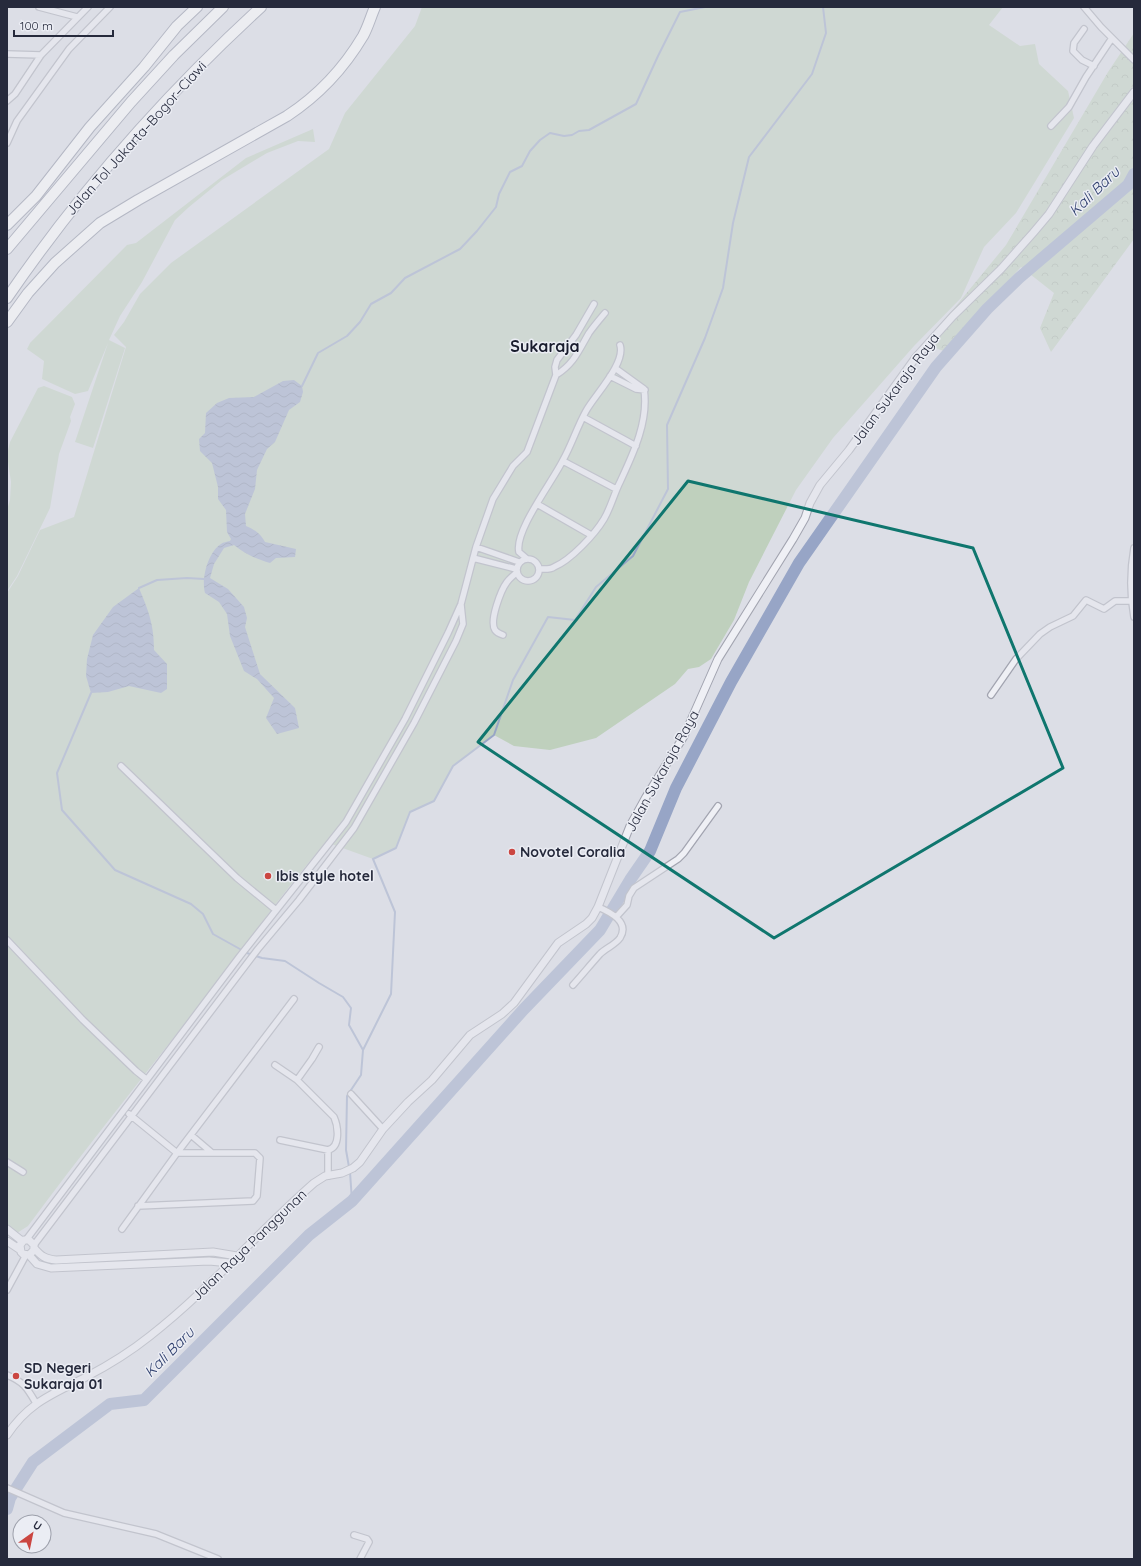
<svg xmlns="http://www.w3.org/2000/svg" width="1141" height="1566" viewBox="0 0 1141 1566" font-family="Quicksand,sans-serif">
	<defs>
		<pattern id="forest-crowns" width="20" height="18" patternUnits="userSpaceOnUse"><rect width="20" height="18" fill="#bfd0bd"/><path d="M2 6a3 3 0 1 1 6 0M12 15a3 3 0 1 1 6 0" fill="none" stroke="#a4b3a3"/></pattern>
		<pattern id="water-waves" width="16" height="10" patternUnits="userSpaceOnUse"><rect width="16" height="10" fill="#97a5c6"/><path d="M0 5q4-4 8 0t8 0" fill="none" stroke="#7b87a2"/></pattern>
	</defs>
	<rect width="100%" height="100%" fill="#dcdee6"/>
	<!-- grass -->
	<path fill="#bfd0bd" d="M422 7H1003L989 25 1020 46 1035 44 1039 64 1068 91 1074 118 1016 213 984 247 961 298 914 346 833 438 796 490 749 582 734 620 711 659 699 667 688 669 675 684 596 738 550 750 514 746 494 735 453 766 434 801 410 812 396 848 373 859 326 842C286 888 251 938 214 986 152 1066 88 1145 28 1226L17 1233 7 1229V593L18 576 40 530 74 517 126 347 114 335 124 322 140 294 171 263 329 149 345 113 415 26Z
		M313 129 315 142 298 141 267 153 222 180 189 207 175 220 142 282 120 316 109 340 125 348 93 448 75 442 108 343 88 391 75 394 42 379 44 361 27 349 30 343 127 245 136 243 246 158Z
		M44 386 72 397 75 404 70 417 71 421 59 454 50 508 17 576 7 591V510L10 500 11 482 7 455 10 442 38 388Z"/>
	<!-- forest -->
	<path fill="url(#forest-crowns)" d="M1134 33V239L1051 352 1040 328 1054 293 1021 267 944 351 932 347 942 323 1006 245 1108 72Z"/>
	<!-- water -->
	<path fill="url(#water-waves)" d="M294 380 302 386 303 392 300 402 289 410 275 442 267 449 257 470 255 489 245 514 246 526C255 530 260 533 265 542L296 549 295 557 276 558 270 563C256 559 245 554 234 545L224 548 214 564 210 578 228 589 244 607 247 618 245 627 260 674 295 708 299 728 277 734 266 718 274 698 257 679 244 671 230 636 227 614 219 602 205 593C201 579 208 552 221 544 223 542 227 542 230 541L231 539 227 532 226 510 218 499V487L212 463 200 451 199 439 205 433 206 413 217 403 229 398 254 397 283 381Z
		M139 588C149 612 154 625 154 650L167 664V689L161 693 129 686 108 692 91 693 86 676 87 659 93 635 113 607Z"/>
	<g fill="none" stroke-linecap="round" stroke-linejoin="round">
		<!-- stream -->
		<path stroke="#97a5c6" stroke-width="2" d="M302 386 318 353 347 336 360 322 371 304 391 293 405 278 460 249 477 231 496 207 499 194 510 172 522 166 530 151 540 140 550 133 564 136 572 135 579 131 589 130 636 104 658 56 680 12 705 7
			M139 588 157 580 187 578 204 579
			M91 693 57 773 62 810 115 870 191 904 203 914 213 934 247 953 262 958 285 961 319 983 343 997 351 1008 349 1025 363 1050 361 1075 347 1096 346 1150 349 1167
			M363 1050 391 994 395 912 373 859 396 848 410 812 434 801 453 766 494 735 513 680 548 617 575 620 596 587 633 556 668 489 667 425 705 338 723 288 733 223 749 157 812 74 826 33 823 7
			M350 1172 352 1201"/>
		<!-- river -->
		<path stroke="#97a5c6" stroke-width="12" d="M7 1509 10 1498 33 1462 110 1404 144 1400 309 1235 352 1201 524 1009 600 930 630 880 650 851 676 788 731 682 799 563 936 367 987 309 1019 278 1128 185 1134 174"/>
		<defs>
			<path id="minor" d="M39 7 77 17
				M1084 7 1101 27 1134 60
				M1084 29 1074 43 1073 51 1082 60 1094 66
				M7 54 41 55
				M7 101 15 94 41 55 88 7
				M1051 126 1069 107 1086 77 1112 38
				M7 143 17 121 69 49 110 7
				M556 375 555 367 557 360 576 335 594 304
				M610 376 636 389 645 390
				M583 417 636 446
				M563 461 616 489
				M537 504 591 535
				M476 547 519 562
				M1134 548C1130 571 1130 595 1134 617
				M473 558 516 569
				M526 558 519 552C514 531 553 481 563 460 572 444 577 427 586 411 595 395 626 363 620 345
				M517 570a11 11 0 1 1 22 0a11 11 0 1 1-22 0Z
				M539 569C544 569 550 570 554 567 571 560 595 534 604 519 611 507 614 494 620 482 633 454 649 421 644 389L615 368
				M503 635C500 634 497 633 495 630 489 621 501 590 507 582 510 578 513 576 516 573
				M991 695 1016 659 1040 634 1050 627 1073 616 1086 600 1104 609 1115 601H1131
				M121 766 237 878 276 910
				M617 916 627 905 629 896 634 888 678 859 684 853 718 806
				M7 940 83 1020 136 1071 146 1079
				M573 985C582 975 591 964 600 954 606 948 615 945 620 938 630 922 610 912 598 907
				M275 1065 297 1080 334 1117C338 1126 341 1147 328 1150L280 1140
				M297 1080 312 1059 319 1047
				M351 1094 383 1129
				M129 1114 177 1153H255L260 1158 257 1196 253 1201 138 1206
				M191 1135 211 1152
				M328 1150V1176
				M7 1162 23 1172
				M122 1229 177 1153 294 999
				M26 1240 240 956 346 822 405 719 448 633 461 604 476 547 493 499 513 466 527 452 556 375C574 364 579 350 589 333 594 326 600 319 605 313
				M34 1245 258 949 299 900 354 828 414 723 456 641 463 624 461 605
				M7 1290 26 1255
				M7 1375C24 1382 27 1388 36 1403
				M7 1488 64 1513 156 1534 218 1559
				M354 1535 367 1539 369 1542 360 1559"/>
			<path id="tertiary" d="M7 1229 22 1241
				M7 1241 19 1249
				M34 1248C41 1256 45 1259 56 1260L213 1252 237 1256
				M29 1255 34 1250V1245L29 1240H24L20 1245 21 1252 23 1254 29 1255 37 1264 51 1268 209 1261 230 1263
				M7 1435C29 1402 53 1394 86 1377 109 1365 130 1352 150 1336 209 1290 258 1232 314 1183L325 1176 342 1173 353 1168 360 1162 383 1129 408 1102 432 1080 470 1035 502 1014 514 1003 558 943 586 924 592 918 598 907 630 826 646 797 684 736 718 659 793 539 805 518 810 503 820 485 849 450 916 357 953 316 1001 269 1033 233 1049 214 1093 146 1134 92"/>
			<path id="motorway" d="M7 225 36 196 90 127 144 67 177 26 197 7
				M7 249 131 102 174 55 223 7
				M7 298C81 190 164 96 261 7
				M7 322 28 293 55 263 100 223 138 200 287 116C319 95 344 68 363 36 368 27 371 16 375 7"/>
		</defs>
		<!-- minor casing -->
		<use href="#minor" stroke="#a2a4b0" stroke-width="8"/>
		<!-- tertiary casing -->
		<use href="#tertiary" stroke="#a2a4b0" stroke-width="9"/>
		<!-- motorway casing -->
		<use href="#motorway" stroke="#84899c" stroke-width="12"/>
		<!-- minor -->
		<use href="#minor" stroke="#eff0f5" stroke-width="5.5"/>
		<!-- tertiary -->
		<use href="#tertiary" stroke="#eff0f5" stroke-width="7"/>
		<!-- motorway -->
		<use href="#motorway" stroke="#fff" stroke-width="10"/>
	</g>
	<!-- marked area -->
	<path d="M0 0H1141V1566H0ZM688 481 973 548 1063 768 774 938 478 742Z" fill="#dcdee6" fill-opacity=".55" fill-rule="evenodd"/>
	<path fill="none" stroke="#0f766e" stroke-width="3" stroke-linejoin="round" d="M688 481 973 548 1063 768 774 938 478 742Z"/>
	<!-- markers -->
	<g fill="#cb4641" stroke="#ebedf4" stroke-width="1.5">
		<circle cx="512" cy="852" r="4"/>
		<circle cx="268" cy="876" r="4"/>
		<circle cx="16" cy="1376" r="4"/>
	</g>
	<g text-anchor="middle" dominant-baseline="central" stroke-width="3" stroke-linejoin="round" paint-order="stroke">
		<!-- street labels -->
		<g font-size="14" fill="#262a3c" stroke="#ebedf4">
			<text transform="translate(136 138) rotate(-48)">Jalan Tol Jakarta–Bogor–Ciawi</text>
			<text transform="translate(895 389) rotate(-53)">Jalan Sukaraja Raya</text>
			<text transform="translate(662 771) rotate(-61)">Jalan Sukaraja Raya</text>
			<text transform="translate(249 1245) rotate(-44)">Jalan Raya Panggunan</text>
		</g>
		<!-- poi labels -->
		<g font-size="14" font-weight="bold" fill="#262a3c" stroke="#ebedf4" text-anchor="start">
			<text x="520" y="852">Novotel Coralia</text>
			<text x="276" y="876">Ibis style hotel</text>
			<text x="24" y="1368">SD Negeri<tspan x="24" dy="16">Sukaraja 01</tspan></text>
		</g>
		<!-- water labels -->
		<g font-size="15" font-style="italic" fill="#31416f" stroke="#ebedf4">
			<text transform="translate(1094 191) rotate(-44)">Kali Baru</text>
			<text transform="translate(169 1352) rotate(-45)">Kali Baru</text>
		</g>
		<!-- quarter labels -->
		<g font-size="16" font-weight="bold" fill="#191c2d" stroke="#ebedf4">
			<text x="545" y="346">Sukaraja</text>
		</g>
	</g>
	<!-- border -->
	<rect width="1141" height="1566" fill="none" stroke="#262a3c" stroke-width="16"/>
	<!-- north arrow -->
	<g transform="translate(32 1534) rotate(33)"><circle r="19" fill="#ebedf4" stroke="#9c9faa"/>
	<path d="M0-3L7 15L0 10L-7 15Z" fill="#cb4641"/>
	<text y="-6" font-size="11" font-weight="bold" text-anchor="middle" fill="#262a3c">U</text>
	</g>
	<!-- scale -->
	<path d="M14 30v6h99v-6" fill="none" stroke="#262a3c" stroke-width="2"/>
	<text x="20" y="30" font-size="12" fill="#262a3c" stroke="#ebedf4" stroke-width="3" paint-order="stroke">100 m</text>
</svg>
